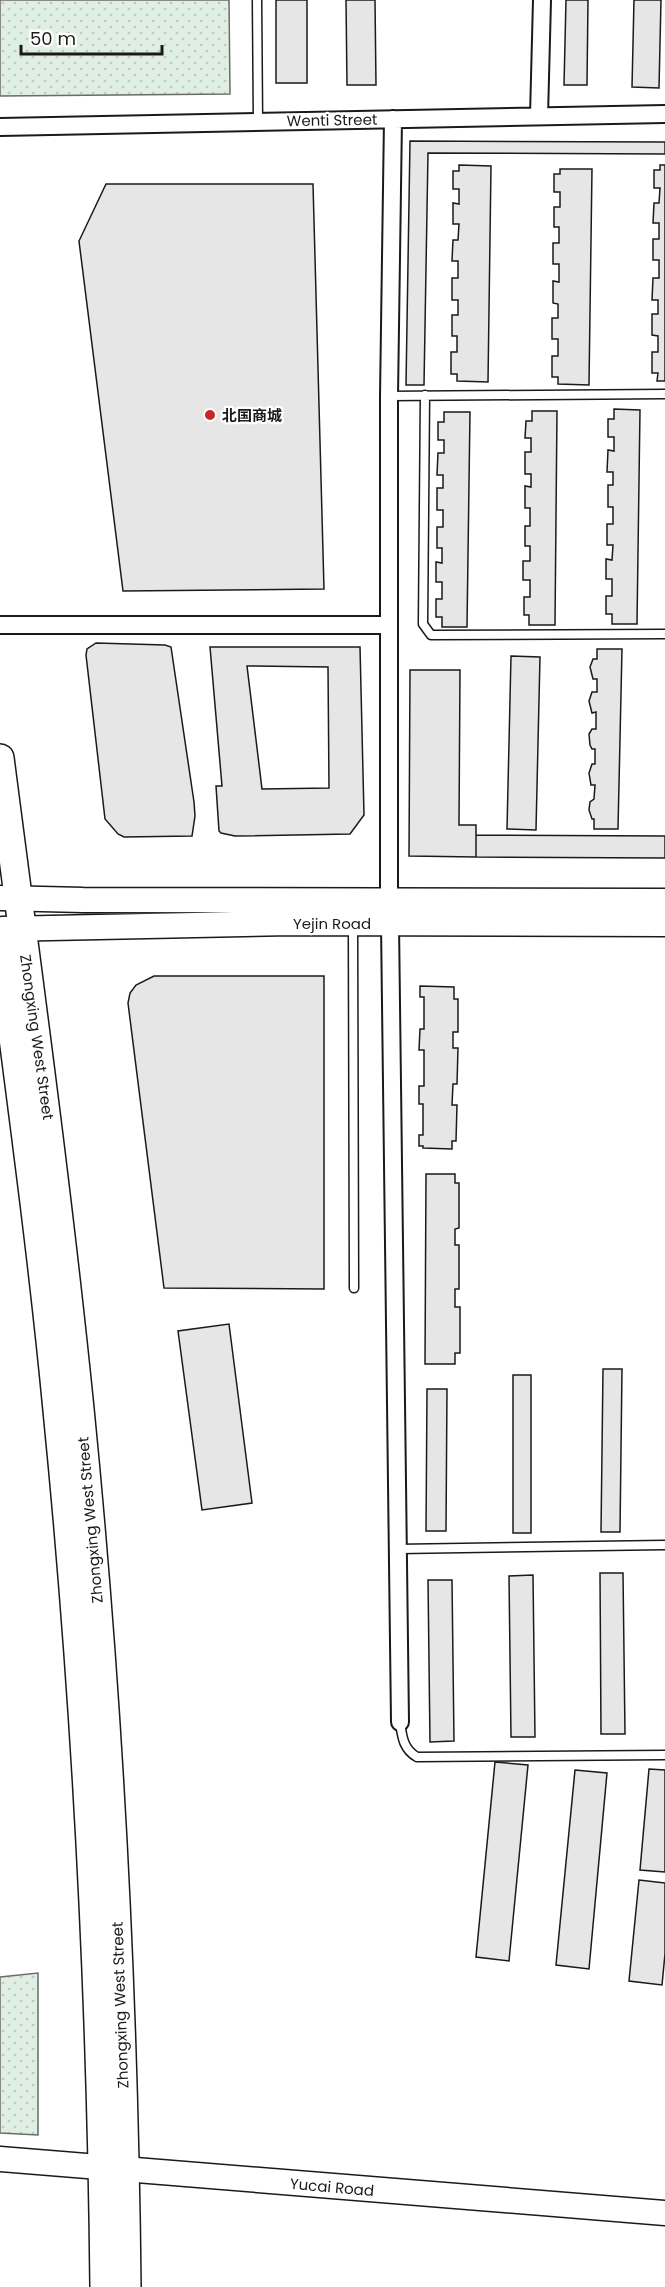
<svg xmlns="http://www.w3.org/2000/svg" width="665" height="2287" viewBox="0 0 665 2287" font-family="Poppins,'Noto Sans SC',sans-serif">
	<defs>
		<pattern id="grass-dots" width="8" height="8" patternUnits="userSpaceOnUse" patternTransform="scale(1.5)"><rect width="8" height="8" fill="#e0efe3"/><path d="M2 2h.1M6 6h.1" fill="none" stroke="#c0ccc2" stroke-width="1.8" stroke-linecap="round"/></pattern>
	</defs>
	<rect width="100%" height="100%" fill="#fff"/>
	<!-- grass -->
	<path fill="url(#grass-dots)" stroke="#6a6a6a" stroke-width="1.5" d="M0 0H229L230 94 0 96Z
		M38 1973V2135L0 2133V1977Z"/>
	<!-- building -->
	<path fill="#e6e6e6" stroke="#1a1a1a" stroke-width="1.5" fill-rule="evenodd" d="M276 0H307V83H276Z
		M346 0H375L376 85H347Z
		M566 0H588L587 85H564Z
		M634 0H661L659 88 632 87Z
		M410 141 665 142V154L428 153 424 385H406Z
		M459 165 491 166 488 382 457 381V374H451V352H457V336H452V315H458V300H452V278H458V261H452L453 240H458L459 224H453V203L459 204V189H453V171H459Z
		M660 165H665V381H657L658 373H652V352H658V336L652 335V314H658V300H652L653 278H659V260H653V239H659V223H653L654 203H659L660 188H654V170H660Z
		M560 169H592L589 385 558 384V377H552V356H558V339H552V318H558V304L553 303V281L559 282V264H553V243H559V227H554V207H560V192H554V174H560Z
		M106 184H313L324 589 123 591 79 241Z
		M614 409 640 410 637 624H612V614H606V596H612V579H606V559L612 560 613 545H607V524H613V507H608V485H613V472H607L608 450 614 451V437H608V419H614Z
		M532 411H557L555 625H529V615H524V597H530V580H523V561H530V546H525V526H530V508H525V486L531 487V474H525V452H531V438H525L526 421H532Z
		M444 412H470L467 627H442V617H436V599H442V582H436V562L442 563V548H437V527H443V510H437V488H443V475H437L438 453H444V440H438V422H444Z
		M96 643 165 645 171 647 194 802 195 816 192 836 124 837 118 834 105 819 86 655 87 649Z
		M210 647H360L364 815 350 834 235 836 221 833 219 831 216 786H222ZM247 666 328 667 329 788 262 789Z
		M597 649H622L618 829H594V819H592L589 810 590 802 594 799 595 785H591L589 773 592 764H595V749H592L590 745 589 734 592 729H596V712L592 713 589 701 592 692H597V679H593L590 667 593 659H597Z
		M511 656 540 657 536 830 507 829Z
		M410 670H460L459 825H476V857L409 856Z
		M476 835 665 836V858L476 857Z
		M154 976H324V1289L164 1288 128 1003 130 993 136 985Z
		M420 986 454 987V999H458V1032H453V1048H458L457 1084H453L452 1105H457L456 1141H452V1149L423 1148V1146H419V1135H423V1104H419V1086H424V1050H419L420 1029H424V997H420Z
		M426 1174H455V1183H459V1228L455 1229V1245H459V1289H455V1307H460V1353H455V1364H425Z
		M229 1324 252 1503 202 1510 178 1331Z
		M603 1369H622L620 1532H601Z
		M513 1375H531V1533H513Z
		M427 1389H447L446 1531H426Z
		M600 1573H623L625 1734H601Z
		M533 1575 535 1737H511L509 1576Z
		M428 1580H452L454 1741 430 1742Z
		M495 1762 528 1765 509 1961 476 1957Z
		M649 1769 665 1770V1872L640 1870Z
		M575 1770 607 1773 589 1969 556 1965Z
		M639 1880 665 1883V1954L662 1985 629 1981Z"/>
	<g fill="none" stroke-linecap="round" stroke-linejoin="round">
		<defs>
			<path id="lane" d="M257 0 258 121
				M425 395 423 624 431 635 665 634
				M389 396 665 394
				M353 925 354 1288
				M398 1549 665 1545
				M400 1722C402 1736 403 1749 417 1757L665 1755"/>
			<path id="street" d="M539 116 542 0
				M0 127 665 114
				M0 625H389
				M389 900V396L393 119
				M390 924 400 1722"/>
			<path id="secondary" d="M0 898 83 900 665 901
				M2 929 290 923 665 924
				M0 2159 665 2213"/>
			<path id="primary" d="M0 758C28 975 58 1191 80 1409 109 1700 124 1994 127 2287
				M0 937C20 1094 42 1252 57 1410 86 1701 101 1994 104 2287"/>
		</defs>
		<!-- lane casing -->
		<use href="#lane" stroke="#1a1a1a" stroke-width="11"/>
		<!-- street casing -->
		<use href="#street" stroke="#1a1a1a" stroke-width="20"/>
		<!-- secondary casing -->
		<use href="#secondary" stroke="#1a1a1a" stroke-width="27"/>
		<!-- primary casing -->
		<use href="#primary" stroke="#1a1a1a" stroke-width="30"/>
		<!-- lane -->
		<use href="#lane" stroke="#fff" stroke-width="8"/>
		<!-- street -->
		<use href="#street" stroke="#fff" stroke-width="16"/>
		<!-- secondary -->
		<use href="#secondary" stroke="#fff" stroke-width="24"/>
		<!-- primary -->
		<use href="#primary" stroke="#fff" stroke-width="27"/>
	</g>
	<!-- markers -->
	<circle fill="#c62828" stroke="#fff" stroke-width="2" cx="210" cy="415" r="6"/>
	<g text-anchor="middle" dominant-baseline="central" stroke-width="4.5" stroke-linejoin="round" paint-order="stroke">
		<!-- street labels -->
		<g font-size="15" fill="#1a1a1a" stroke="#fff">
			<text transform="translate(332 120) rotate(-1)">Wenti Street</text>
			<text x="332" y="923">Yejin Road</text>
			<text transform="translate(37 1037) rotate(82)">Zhongxing West Street</text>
			<text transform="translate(90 1520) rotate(-95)">Zhongxing West Street</text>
			<text transform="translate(120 2005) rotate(-92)">Zhongxing West Street</text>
			<text transform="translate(332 2187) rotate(5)">Yucai Road</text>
		</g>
		<!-- poi labels -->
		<g font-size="15" font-weight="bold" fill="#1a1a1a" stroke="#fff" text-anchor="start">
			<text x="222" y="415">北国商城</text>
		</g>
	</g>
	<!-- scale -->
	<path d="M21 45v9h141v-9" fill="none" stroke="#1a1a1a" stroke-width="3"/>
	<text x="30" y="45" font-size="18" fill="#1a1a1a" stroke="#ffffff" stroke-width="4.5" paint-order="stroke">50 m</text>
</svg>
